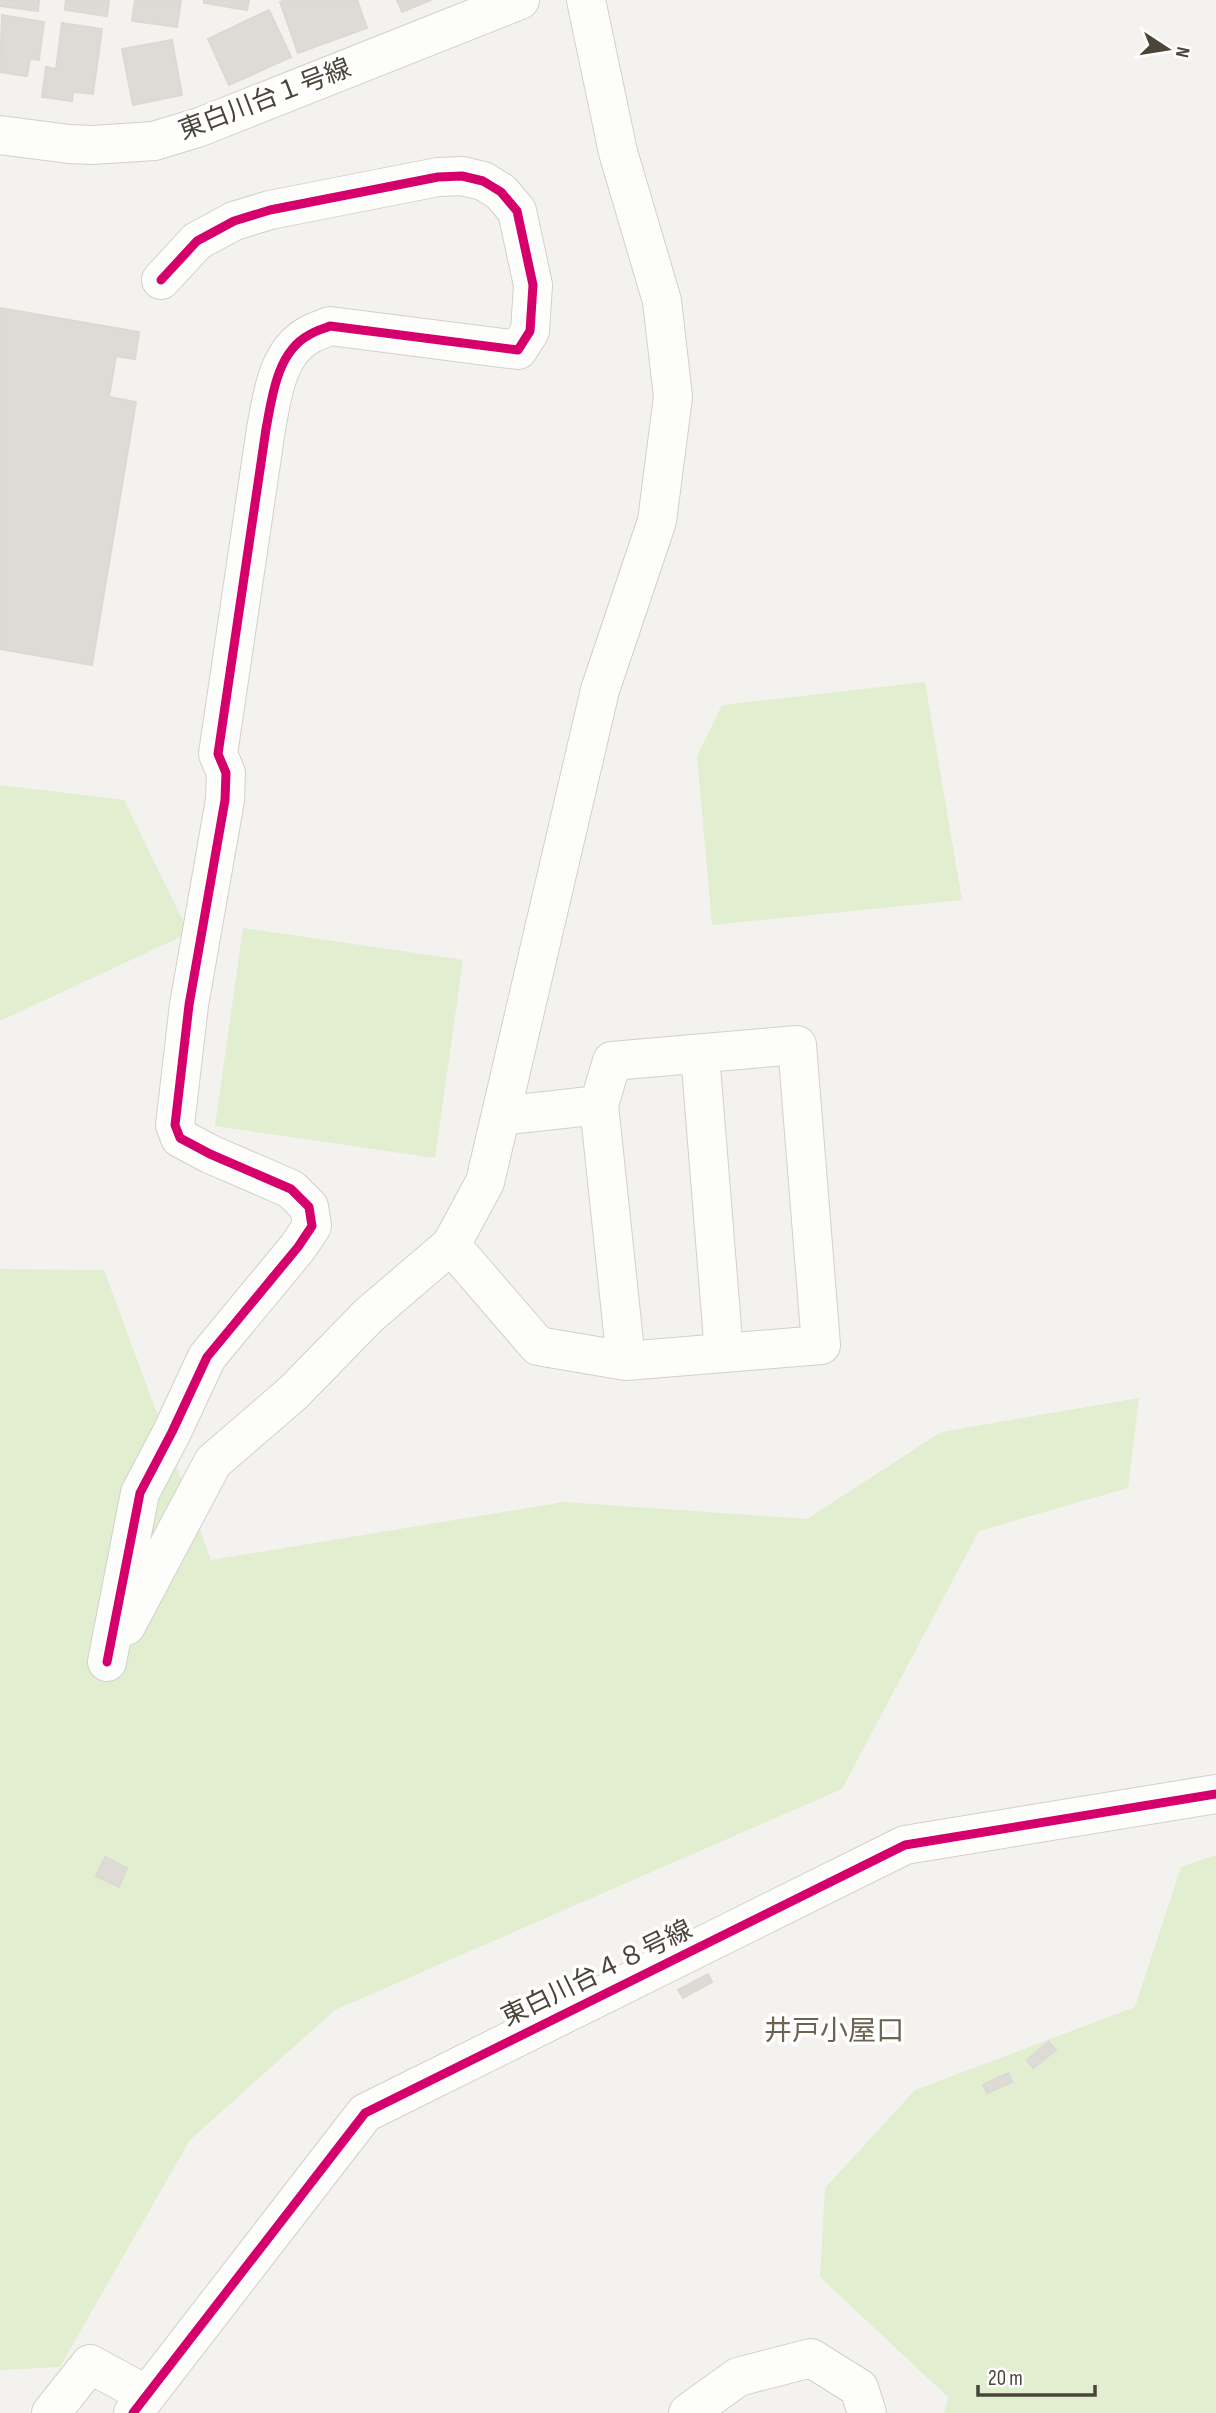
<svg xmlns="http://www.w3.org/2000/svg" width="1216" height="2413" viewBox="0 0 1216 2413" font-family="'Sofia Sans Condensed','Noto Sans JP',sans-serif">
	<rect width="100%" height="100%" fill="#f4f2ee"/>
	<!-- green -->
	<path fill="#e1eecf" d="M925 682 962 900 712 925 697 756 722 705Z
		M0 785 124 800 189 933 0 1021Z
		M243 928 463 960 435 1158 215 1126Z
		M0 1269 104 1270 211 1560 564 1502 807 1519 941 1432 1139 1398 1128 1488 979 1531 842 1789 335 2010 190 2140 60 2367 0 2370Z
		M1216 1855V2413H944L948 2397 820 2277 825 2188 915 2090 1135 2007 1181 1867Z"/>
	<!-- building -->
	<path fill="#dedbd6" stroke="#dcd9d4" stroke-width="2" d="M0 0H39L38 11 0 6Z
		M66 0H109L107 16 65 10Z
		M135 0H181L177 27 132 21Z
		M204 0H249L247 10 204 3Z
		M287 0H357L367 28 298 53 280 2Z
		M397 0H431L402 12Z
		M269 10 291 57 229 85 208 39Z
		M2 15 44 22 39 60 30 59 27 76 0 72Z
		M62 23 102 29 93 94 73 92 72 101 42 97 46 67 56 69Z
		M172 40 182 95 133 105 122 49Z
		M0 308 139 332 135 359 116 356 109 397 136 402 92 665 0 649Z
		M105 1857 127 1868 119 1887 96 1876Z
		M708 1974 712 1982 683 1998 678 1990Z
		M1049 2042 1056 2050 1033 2068 1027 2060Z
		M1008 2073 1012 2082 987 2093 983 2085Z"/>
	<g fill="none" stroke-linecap="round" stroke-linejoin="round">
		<defs>
			<path id="minor" d="M0 135 69 144 92 145 154 141 200 127 520 0
				M700 1054 724 1353
				M501 1116 599 1105
				M451 1245 538 1346 626 1361 821 1345 797 1045 612 1061 599 1105 626 1361
				M126 1626 213 1462 294 1392 369 1315 451 1245 485 1182 600 690 657 521 673 397 662 301 618 152 586 0
				M107 1662 140 1493 172 1432 207 1357 298 1247 312 1226 309 1207 291 1189 210 1154 180 1138 175 1125 189 1005 225 800 226 773 218 754 266 429C272 397 277 352 309 335 315 331 323 329 330 326L518 350 530 331 533 285 517 211 501 192 483 181 462 176 438 177 270 210 234 221 197 241 161 280
				M51 2413 90 2364 145 2394
				M133 2413 365 2113 905 1845 1216 1794
				M688 2413 738 2377 811 2358 859 2388 867 2413"/>
		</defs>
		<!-- minor casing -->
		<use href="#minor" stroke="#d2d0cb" stroke-width="40"/>
		<!-- minor -->
		<use href="#minor" stroke="#fdfdfc" stroke-width="38"/>
		<defs>
			<path id="cycleway" d="M107 1662 140 1493 172 1432 207 1357 298 1247 312 1226 309 1207 291 1189 210 1154 180 1138 175 1125 189 1005 225 800 226 773 218 754 266 429C272 397 277 352 309 335 315 331 323 329 330 326L518 350 530 331 533 285 517 211 501 192 483 181 462 176 438 177 270 210 234 221 197 241 161 280
				M133 2413 365 2113 905 1845 1216 1794"/>
		</defs>
		<!-- cycleway casing -->
		<use href="#cycleway" stroke="#fff" stroke-width="13"/>
		<!-- cycleway -->
		<use href="#cycleway" stroke="#d6006c" stroke-width="9"/>
	</g>
	<g text-anchor="middle" dominant-baseline="central" stroke-width="7" stroke-linejoin="round" paint-order="stroke">
		<!-- street labels -->
		<g font-size="26" fill="#4b4439" stroke="#fff">
			<text transform="translate(265 100) rotate(-21)">東白川台１号線</text>
			<text transform="translate(597 1974) rotate(-26)">東白川台４８号線</text>
		</g>
		<!-- neighbourhood labels -->
		<g font-size="28" fill="#6e6250" stroke="#fff">
			<text x="834" y="2031">井戸小屋口</text>
		</g>
	</g>
	<!-- north arrow -->
	<g transform="translate(1167 49) rotate(102)" stroke="#ffffff" stroke-width="5" paint-order="stroke">
	<path d="M0-5L12 26L0 18L-12 26Z" fill="#4b4439"/>
	<text y="-10" font-size="19" font-weight="bold" text-anchor="middle" fill="#4b4439">N</text>
	</g>
	<!-- scale -->
	<path d="M978 2385v10h117v-10" fill="none" stroke="#4b4439" stroke-width="3.5"/>
	<text x="988" y="2385" font-size="21" fill="#4b4439" stroke="#ffffff" stroke-width="5" paint-order="stroke">20 m</text>
</svg>
